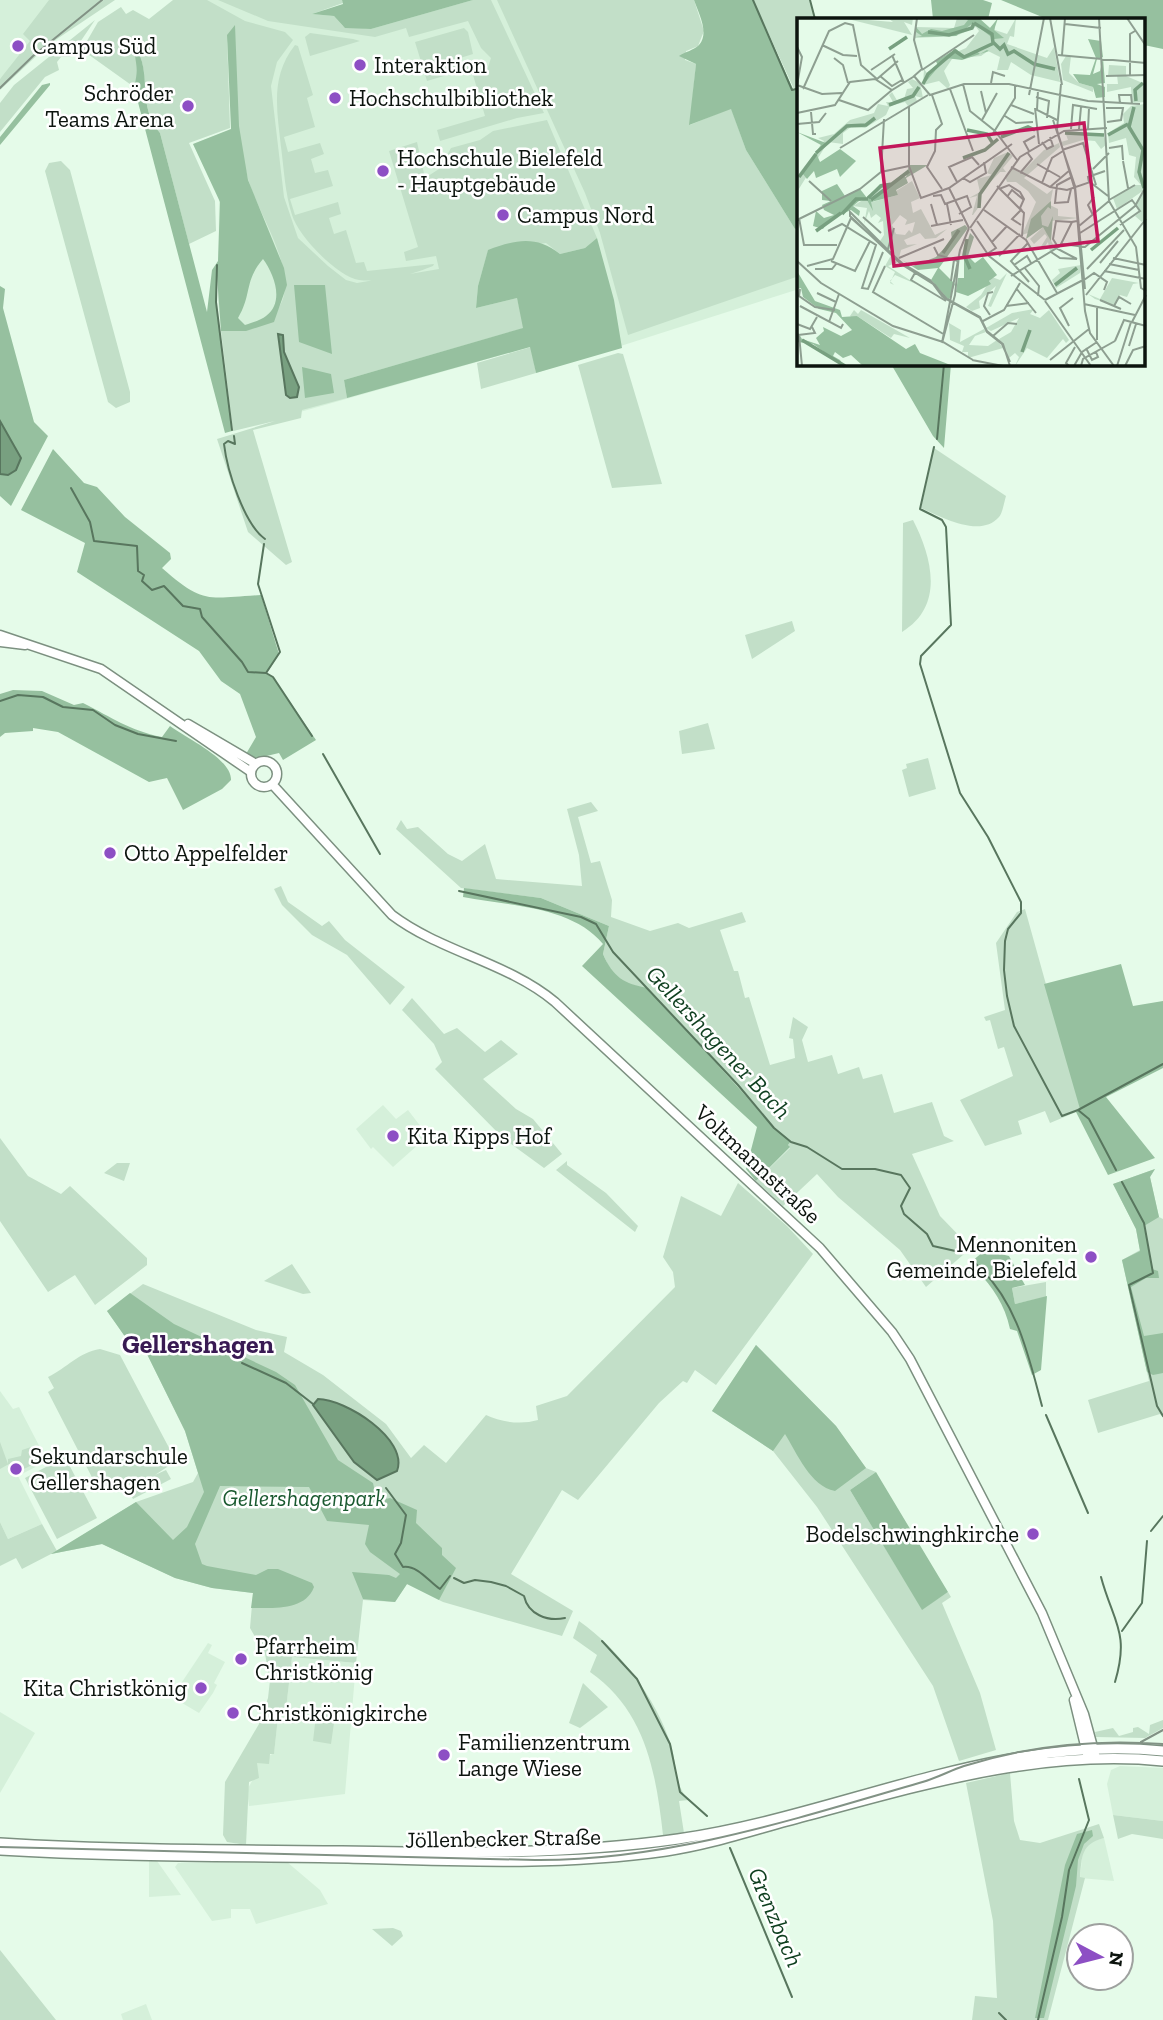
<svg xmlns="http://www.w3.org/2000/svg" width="1163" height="2020" viewBox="0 0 1163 2020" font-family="'Zilla Slab',serif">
	<rect width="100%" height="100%" fill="#e5fbe9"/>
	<!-- built -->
	<path fill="#d5f0da" d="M0 0H93L0 79Z
		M191 0H300L365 29 473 0H694L698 46 686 51 685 60 696 64 691 100 731 108 746 150 795 229 799 251V289L536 373 530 347 233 431 218 303 219 197 193 144 232 129 235 26Z
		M383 1105 396 1119 408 1110 428 1136 393 1167 373 1147 371 1149 356 1129Z
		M0 1391 13 1409 19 1407 47 1461 18 1476 42 1524 8 1539 0 1522Z
		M208 1643 212 1645 208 1653 225 1662 214 1683 217 1685 213 1693 199 1713 172 1697Z
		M292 1657 356 1663 345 1794 249 1806 247 1790 256 1774 257 1763 274 1753 279 1708H286Z
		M0 1712 35 1733 0 1793Z
		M1120 1766 1163 1768V1821L1113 1815 1107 1784 1111 1770Z
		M1104 1838 1114 1881 1080 1878 1083 1849 1089 1842Z
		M149 1861H157L181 1895 149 1897Z
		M287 1862 320 1890 328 1904 256 1924 250 1909H231V1918L212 1921 175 1867 178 1863Z
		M146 2004 152 2020H123L121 2014Z"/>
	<!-- green -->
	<path fill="#c2dfc8" d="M49 0H115L48 45 0 90V79L30 41 23 34Z
		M173 0H207L245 21 285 32 293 40 277 62 271 86 284 197 298 238 328 266 346 280 357 283 439 269 436 256 406 261 404 252 418 247 389 151 417 142 425 178 439 169 451 148 480 140 493 131 547 120 597 238 585 248 560 254 546 243 488 251 478 286 476 308 517 298 524 328 344 380 347 398 302 410 301 418 253 430 292 562 286 565 248 532 217 439 275 421 233 431 221 331C246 331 261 331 277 310 303 277 258 215 248 179 236 133 233 82 227 35L230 128 189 143 215 201 216 231 189 244 160 133C136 106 152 66 135 48L139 69 134 87 85 52 80 53 98 22 121 7 126 14 133 10 149 19Z
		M218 0H342L343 3 312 14 334 16 343 26 371 29 473 0H491L544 113 517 118 440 141 437 130 485 116 471 68 427 81 415 42 464 28 468 32 473 54 441 64 442 69 474 60 477 72 487 70 491 58 481 48 468 21 409 37 406 28 375 37 268 21Z
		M497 0H694L704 31 698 46 686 51 685 60 696 64 690 125 731 108 746 150 795 229 799 276 628 335 600 233 585 193Z
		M753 0H810L816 19H799L797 89H794Z
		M95 20 70 57H61L57 62 59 70 45 77 0 132V103L14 85Z
		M310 33 353 39 360 41 310 56 305 37Z
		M295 45 298 46 313 95 307 98 315 127 284 137 288 152 320 143 324 154 311 159 315 173 328 170 333 186 290 199 295 215 338 202 341 214 329 218 334 234 346 230 356 263 364 262 367 271 434 264 433 266C414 274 380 283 359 280 338 277 298 236 292 215 285 194 284 169 281 147 277 109 270 77 295 45Z
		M61 161 70 170 130 392V402L116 408 108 402 45 171 49 163Z
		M531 347 536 373 481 389 477 363Z
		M618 353 623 354 662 484 612 488 578 365Z
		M934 448 1006 496C1004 502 1003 512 999 517 980 539 940 516 921 508Z
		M913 520C932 557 945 606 902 632L903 523Z
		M792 621 795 631 752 659 745 635Z
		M708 723 715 749 682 754 679 731Z
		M928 758 936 789 909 797 902 770 907 768 906 764Z
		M591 802 598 811 578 817 591 863 600 861 612 900 611 917 650 931 678 923 689 928 742 912 746 922 720 930 734 971H738L745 998 749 997 770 1065 795 1058 793 1039 789 1038 793 1017 808 1027 802 1040 808 1062 832 1055 838 1074 859 1067 863 1079 882 1074 894 1113 932 1102 944 1136 954 1141 912 1154 940 1216 971 1248 926 1287 900 1250 838 1197 817 1174 783 1206 756 1181 790 1148 788 1145 791 1141 774 1127 648 989C622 983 614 980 603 954L609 926 541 898 461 888 396 829 401 820 407 829 418 827 448 854 462 861 485 844 496 879 582 886 579 855 567 809Z
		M281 886 288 902 322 926 329 921 345 940 405 987 390 1005 347 955 312 935 282 905 274 889Z
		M1025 909 1081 1110 1050 1123 1045 1111 1018 1121 1022 1134 985 1146 960 1100 1013 1076 1004 1047 998 1049 990 1020 986 1021 984 1017 1005 1010 996 943 1017 912Z
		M412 998 444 1034 457 1028 485 1052 501 1040 518 1054 483 1079 516 1109 533 1119 562 1154 544 1168 503 1138 435 1069 442 1062 434 1044 402 1010Z
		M0 1138 28 1176 61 1194 70 1186 147 1258V1265L95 1305 75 1275 48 1292 0 1221Z
		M567 1161V1165L606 1193 638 1226 635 1232 556 1170Z
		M117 1163H130L124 1181 104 1173Z
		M1155 1169 1150 1177 1159 1217 1163 1219V1418L1160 1414 1098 1433 1088 1400 1149 1381 1122 1260 1140 1250 1136 1229 1113 1184Z
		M738 1183 787 1226 813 1254 716 1385 695 1370 687 1383 683 1381 659 1403 578 1500 562 1490 511 1574 573 1611 562 1636 443 1602 407 1584 395 1602 363 1600 356 1663 292 1657 286 1709 279 1708 274 1754H270L269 1764 257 1763 259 1778 249 1782 246 1845 227 1842 223 1835 225 1782 259 1724 268 1698 270 1680 265 1654 250 1628 253 1593 212 1588 175 1578 102 1544 51 1554 22 1569 16 1558 0 1566V1522L8 1539 42 1524 57 1551 136 1502 193 1482 198 1473 185 1431 144 1348 126 1338 107 1311 143 1284 256 1330 287 1337 284 1352 323 1375 386 1424 411 1458 424 1445 446 1463 486 1415C500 1422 521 1425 538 1420L536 1406 567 1396 675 1287 673 1272 663 1257 681 1196 721 1216Z
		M292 1264 311 1293 303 1294 264 1281Z
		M1046 1282V1297L1015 1304 1012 1288Z
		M756 1345 836 1426 866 1468 876 1472 850 1490 922 1609 948 1592 951 1597 942 1603 980 1693 996 1750 959 1761 933 1686 817 1507 773 1451 712 1411Z
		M100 1349 120 1355 176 1461 155 1475 166 1470 171 1479 133 1499 128 1490 137 1484 98 1489 48 1392 54 1388 48 1377C67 1368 79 1352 100 1349Z
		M0 1442 8 1464V1459L21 1456 22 1450 31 1447 38 1462 20 1471 9 1464 0 1469Z
		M65 1457 97 1518 57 1539 25 1478Z
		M579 1621C619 1649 656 1698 671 1745 677 1764 674 1786 689 1800L679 1801 684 1833 663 1835C656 1773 646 1711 590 1672L597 1655 573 1638Z
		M583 1683 608 1707 580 1728 569 1723Z
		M317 1707 336 1709 331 1744 313 1741Z
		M1163 1720V1728L1145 1738 1096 1737 1095 1732 1113 1728 1119 1736 1133 1732V1728L1138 1727 1149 1734 1150 1725Z
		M1010 1773 1014 1821 1020 1840 1040 1843 1099 1824 1104 1838C1081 1844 1082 1856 1080 1877L1085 1878 1048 2020H972L975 1996 997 1998 993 1921 966 1783Z
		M1113 1815 1163 1821V1839L1132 1834 1118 1839Z
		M393 1928 401 1931 403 1936 392 1946 372 1929Z
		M0 1950 56 2020H0Z"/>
	<!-- forest -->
	<path fill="#96c09f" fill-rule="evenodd" d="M342 0H473L371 29 345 28 334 16 312 14 343 4Z
		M694 0H753L793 89 799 90V226L795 229 746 150 731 109 689 125 696 64 679 56C685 52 694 50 699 45 710 33 698 12 694 0Z
		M931 0H983L992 3 988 19H933Z
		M1001 0H1163V49L1144 45V19H1047Z
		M235 25 239 126 248 180 284 268 287 285 274 322 246 331H221L217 276 216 302 232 431 225 433 134 87C140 65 134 64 135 47 153 71 136 106 160 133L207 312 212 270 218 261 220 202 193 144 231 129 227 35ZM263 259C274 274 285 302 266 316 261 320 251 323 245 325L238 318C252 295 244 281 263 259Z
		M50 83V85L0 145V137L42 85Z
		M597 238 614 300 622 348 536 373 530 347 347 398 344 380 523 328 517 298 476 308 478 286 488 250C515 240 536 235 560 254L585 248Z
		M294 285H325L332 354 299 342Z
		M0 286 5 289 3 308 34 422 48 436 11 506 0 496V474L14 472 21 458 0 421Z
		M891 364H951L944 448 933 436Z
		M302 367 331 374 334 393 305 398Z
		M53 449 84 483 97 487 125 517 170 553 171 559 162 568C204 605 207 598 261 595L279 654 267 673 273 677 316 740 283 760 279 753 254 759 246 754 256 737 240 694 221 681 199 651 77 572 85 543 21 510Z
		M13 690 42 691 74 705 83 703C113 718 128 730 162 737L170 726C186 738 232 759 231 780L222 789 183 810 167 778 149 782 58 732 33 728V731L5 733 0 737V694Z
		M464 888 541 898 609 926 603 954C613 977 624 984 648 988L774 1127 791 1141 788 1145 790 1147 756 1181 746 1169 757 1127 582 966 603 944C572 906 510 906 463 897Z
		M1121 964 1133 1006 1163 1001V1068L1106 1097 1155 1158 1108 1175 1076 1112 1080 1109 1044 984Z
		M1155 1169 1150 1177 1159 1217 1144 1226 1152 1269 1158 1271 1159 1278H1146L1131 1287 1144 1336 1163 1333V1373L1153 1375 1147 1372 1122 1260 1140 1251 1136 1229 1113 1184Z
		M985 1250 1009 1256 1025 1285 1012 1288 1015 1304 1047 1296 1041 1370 1032 1375 1017 1331 1010 1329C1004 1301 990 1284 970 1263Z
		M130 1293 174 1324 276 1372 295 1385 338 1460 373 1483 377 1501 390 1498 417 1510 416 1523 442 1548V1555L456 1568 439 1600 407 1584 395 1602 363 1599 352 1572 389 1575 396 1578 400 1574 370 1552 365 1544 369 1525 327 1521 309 1487 220 1486 195 1544 202 1564 207 1566 256 1575 268 1569H278L312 1583 314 1587C305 1611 273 1608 251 1608L253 1593 212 1588 175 1578 102 1544 51 1554 136 1502 173 1540 187 1527 204 1492 185 1431 144 1348 126 1338 107 1311Z
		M756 1345 836 1426 866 1468 835 1491C810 1486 797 1453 785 1434L773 1451 712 1411Z
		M876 1472 948 1592 922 1610 850 1490Z
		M1092 1830 1093 1836 1084 1844 1078 1860 1076 1886 1044 2018H1035L1065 1865 1077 1834Z"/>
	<!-- water -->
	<path fill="#78a080" stroke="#58765e" stroke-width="2" d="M278 334 283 335 284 352 299 387 297 397 290 398 286 395Z
		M0 421 21 458 16 470 8 475 0 474Z
		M318 1399C345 1399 409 1439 397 1471L377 1480 354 1462 313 1405Z"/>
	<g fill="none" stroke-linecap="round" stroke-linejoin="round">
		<!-- stream -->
		<path stroke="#58765e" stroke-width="2" d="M753 0 792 90 796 89
			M810 0 815 19
			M217 265 216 302 232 430
			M234 436 235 444 228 441 224 444C227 470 244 524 265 539
			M937 439 944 364
			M934 447 920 509 942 520 946 527 951 625 921 656 920 664 960 793 988 837 1021 902V913L1008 929 1005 941 1004 970 1007 996 1014 1026 1062 1116 1078 1110 1089 1119 1116 1170
			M71 488 90 522 94 541 137 546 138 571 144 575 142 581 152 590 164 586 183 606 200 609 202 617 242 662 248 672 266 673
			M264 544 258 584 280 652 266 673 273 677 312 736
			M0 701 18 695 43 697 63 707 93 710 115 725 138 734 176 741
			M323 754 380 854
			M459 891 581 917 596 924 613 952 738 1085 774 1128 791 1142 807 1147 842 1169H875L901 1175 910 1188 901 1206 904 1214 927 1234 933 1246 960 1252
			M1078 1110 1163 1064
			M1122 1182 1144 1223 1153 1273 1129 1285 1157 1406 1163 1416
			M976 1264C1017 1301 1028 1354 1042 1406
			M242 1363 286 1383 313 1404
			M1046 1415 1088 1513
			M386 1488 406 1515 401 1543 395 1554 403 1567C418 1565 429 1582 440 1589L450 1576
			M1151 1531 1163 1516
			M1101 1577C1113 1622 1130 1632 1115 1682
			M454 1578 464 1583 475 1580 491 1582 506 1586 524 1596C528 1614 547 1622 565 1618
			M1122 1631 1142 1603 1147 1541
			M602 1641 637 1679 670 1744 680 1792 707 1816
			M730 1848 792 1997
			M999 2013 1006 2020
			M1038 2020 1062 1917 1069 1870 1089 1820 1079 1779"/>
		<defs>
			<path id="tertiary" d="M0 635 101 669 251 772
				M0 642 25 645
				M188 724 256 764
				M251 774a13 13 0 1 1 26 0a13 13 0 1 1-26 0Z
				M272 784 392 915C441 952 507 962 555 1002L820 1248 892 1332 910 1359 1042 1613 1084 1714 1096 1758
				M1074 1700 1088 1758"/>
			<path id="secondary" d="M0 1843C114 1850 228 1850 342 1851 454 1853 567 1855 678 1839 839 1816 995 1734 1163 1751
				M0 1850C116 1857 232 1856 348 1858 454 1861 561 1866 666 1851 707 1845 747 1832 787 1821 909 1789 1035 1748 1163 1761"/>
		</defs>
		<!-- tertiary casing -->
		<use href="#tertiary" stroke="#7c9080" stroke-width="11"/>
		<!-- secondary casing -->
		<use href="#secondary" stroke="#7c9080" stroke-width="12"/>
		<!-- tertiary -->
		<use href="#tertiary" stroke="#fff" stroke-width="8"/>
		<!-- secondary -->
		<use href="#secondary" stroke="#fff" stroke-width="9"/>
		<!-- tram -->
		<path stroke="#829285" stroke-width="2" d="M0 88 33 56 102 0
			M1141 1742 1163 1730
			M0 1847 535 1860C666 1861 795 1819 919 1783 935 1779 949 1771 964 1766 1030 1745 1094 1739 1163 1744"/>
	</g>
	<!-- markers -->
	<g fill="#8d4fc4" stroke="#fff" stroke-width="2.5">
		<circle cx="18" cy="46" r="7"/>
		<circle cx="360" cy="65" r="7"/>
		<circle cx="335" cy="98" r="7"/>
		<circle cx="188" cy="106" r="7"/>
		<circle cx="383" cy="171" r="7"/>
		<circle cx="503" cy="215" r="7"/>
		<circle cx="110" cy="853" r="7"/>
		<circle cx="393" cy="1136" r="7"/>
		<circle cx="1091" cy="1257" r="7"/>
		<circle cx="16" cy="1469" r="7"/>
		<circle cx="1033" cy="1534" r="7"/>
		<circle cx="241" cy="1659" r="7"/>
		<circle cx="201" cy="1688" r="7"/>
		<circle cx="233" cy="1713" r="7"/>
		<circle cx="444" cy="1755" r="7"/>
	</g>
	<g text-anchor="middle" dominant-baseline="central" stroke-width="5" stroke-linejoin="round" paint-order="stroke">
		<!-- poi labels -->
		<g font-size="23" fill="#0c140e" stroke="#fff" text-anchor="start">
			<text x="32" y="46">Campus Süd</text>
			<text x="374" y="65">Interaktion</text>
			<text x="174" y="93" text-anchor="end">Schröder<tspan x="174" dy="26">Teams Arena</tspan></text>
			<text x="349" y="98">Hochschulbibliothek</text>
			<text x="397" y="158">Hochschule Bielefeld<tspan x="397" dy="26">- Hauptgebäude</tspan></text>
			<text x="517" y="215">Campus Nord</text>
			<text x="124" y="853">Otto Appelfelder</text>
			<text x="407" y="1136">Kita Kipps Hof</text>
			<text x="1077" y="1244" text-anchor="end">Mennoniten<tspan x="1077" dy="26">Gemeinde Bielefeld</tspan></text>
			<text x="30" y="1456">Sekundarschule<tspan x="30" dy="26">Gellershagen</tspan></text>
			<text x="1019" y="1534" text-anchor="end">Bodelschwinghkirche</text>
			<text x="255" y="1646">Pfarrheim<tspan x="255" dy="26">Christkönig</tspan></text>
			<text x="187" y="1688" text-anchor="end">Kita Christkönig</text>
			<text x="247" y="1713">Christkönigkirche</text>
			<text x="458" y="1742">Familienzentrum<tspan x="458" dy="26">Lange Wiese</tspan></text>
		</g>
		<!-- street labels -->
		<g font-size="23" fill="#0c140e" stroke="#fff">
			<text transform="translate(758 1164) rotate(43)">Voltmannstraße</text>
			<text transform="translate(503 1838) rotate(-1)">Jöllenbecker Straße</text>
		</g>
		<!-- park labels -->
		<g font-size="23" font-style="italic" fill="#19592f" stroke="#fff">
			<text x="304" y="1498">Gellershagenpark</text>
		</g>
		<!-- water labels -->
		<g font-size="24" font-style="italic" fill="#0d3e1e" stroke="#fff">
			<text transform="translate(719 1042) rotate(47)">Gellershagener Bach</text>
			<text transform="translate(776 1917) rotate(67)">Grenzbach</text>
		</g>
		<!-- quarter labels -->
		<g font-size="26" font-weight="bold" fill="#391a53" stroke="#fff">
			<text x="198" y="1344">Gellershagen</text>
		</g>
	</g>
	<!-- overview -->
	<g transform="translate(797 18)">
		<rect width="348" height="348" fill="#e5fbe9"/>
		<path d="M47 0 96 4 91 0H116L115 7 107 4 115 17ZM160 0H181L193 10 198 5V12L210 16 219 0 217 19 213 18 210 26 250 40 257 29 263 64 234 57 214 44 211 52H200L203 39 191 33 184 38 155 41 147 53 153 67 169 64 153 67 151 71 142 63 126 67 127 51 130 55 141 48 139 43 169 30 182 13 179 9 159 18 118 20 119 9 157 10ZM269 38H274L272 55 282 65 296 69V74L266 62 264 46ZM312 47 329 48V58L348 66V84L335 85 334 69 310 74V66H321L320 57 311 58ZM115 61 123 65 126 80 118 78 120 83 111 88 108 84 93 88 89 97 68 110 54 109 46 115V126L31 124 0 174V158L27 123 21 120 37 116 53 102 77 95 81 86 91 88 89 84H96L92 77 95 74 101 84 107 81 110 71 116 70 111 64ZM348 86 349 200 345 204 338 198 342 195 339 187 347 172 320 191 316 180 337 167H344L337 159 339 139 332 137 329 120 312 125 311 115 327 105 326 96 334 88ZM268 114 306 116 310 126 304 131 298 123 286 122 266 128 264 124 271 122ZM262 125 263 129 227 160 250 176 256 171 253 187 261 191V198L281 200 255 203 252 218 258 231 253 234 251 224 246 231 243 230 250 219 248 216 237 226 233 221 245 210 225 217 239 184 231 173 219 164H210L208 158 214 150 224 155 247 132ZM211 134 216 138 206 150 209 154H203L183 175 181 190 176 197H175L180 178 172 180 183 174 180 161 195 157 190 155 197 140ZM115 163 123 180 114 184 116 195 124 191 138 217 150 211 139 220 128 221 123 215 107 222 110 227 120 226 104 232 101 244 91 248 119 266 98 257 93 263 97 267 93 265 98 254 88 248 97 232H93L66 210 83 223 87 217 86 203 81 205 84 200 79 196 74 200 72 193 67 206 70 190 56 188 69 180 74 183 70 179 88 165 97 166 75 184 101 177 99 173ZM103 197 110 202 108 207 118 204 115 215 112 212 108 217 99 216 95 207ZM284 247 283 255 259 270 255 262 263 255 261 251ZM210 255 194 289 191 288 199 268 182 283 183 290 175 293 169 289 184 277 195 259 203 262ZM315 260 342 265 336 266 330 279 323 277 317 287 298 281 291 276 303 281ZM237 291 233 296 243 300 252 292 272 322 269 325 266 321 250 340 230 330 218 348 222 339 218 335 212 340 202 321 214 314 222 300 194 313 189 310 215 295ZM57 292 61 296 64 292 113 320 97 316 94 320 60 298 56 301 53 298ZM152 305 164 312 163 324 187 311 189 314 178 318 172 327 191 328 200 322 206 330 171 340V334H165L167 328 153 322Z" fill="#c2dfc8" fill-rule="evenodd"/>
		<path d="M167 0H182L193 10 201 0 197 12 207 20 197 21 176 5 159 18 119 19 125 18 119 14 118 25 119 9 125 16 134 11 145 13 167 7 171 2ZM291 21 304 23 306 39 300 41 296 56 303 53 306 40 308 65 300 66 308 69V79L299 80 296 69 282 65 276 56 293 57 299 40ZM159 31 168 38 178 32 183 36 190 32 192 33 165 42 149 40 126 67 131 54 141 48 139 43ZM0 114 29 125 20 137 23 144 43 131 59 143 43 159 40 151 19 160 17 153 10 161 6 156 0 161 24 127ZM112 147H131L109 160 111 165 99 172 101 177 74 184 76 193 69 180 62 183 56 188 63 193 62 198 54 192 32 202 26 211 16 208 19 193 27 200 37 197 27 192 25 187 34 183 25 182V173L40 166 48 178 63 171 70 180 83 166 89 165 71 180 76 183 104 157 109 159ZM254 183V191L251 189 244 198 245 207 251 209 256 198 254 223 246 209 229 221 234 201ZM168 207 171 210 142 250 158 266 152 282 134 262 141 250 121 252 105 242 116 248 139 239 155 222 154 214ZM173 215 177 219 171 238 178 245 186 239 200 257 192 263 194 266 171 278 159 274 161 260H167V235ZM0 253 18 283 43 292 45 299 60 298 109 331 118 326 123 335 156 348H66L54 337 46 340 38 334 36 338 43 342 47 348 16 326 0 324V313L5 321 23 327 19 320 27 313 26 309 44 318 55 312 39 295 22 291 6 279 4 270 0 271Z" fill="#96c09f"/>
		<path fill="none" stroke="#78a080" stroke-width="3.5" d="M177 5 195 16 196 25M131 14 152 17 175 10 177 5M92 31 110 19M126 66 131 56 158 33 167 39 197 25 203 31 207 27 211 36 217 33 237 46 258 51M339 83 338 72 346 65M92 87 116 78 122 69M337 89 332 109 346 132 342 154 347 170M170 112 190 116 195 124M268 115 307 117M311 117 331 106M204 119 231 109 238 112M19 135 50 108 69 107 78 100M166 140 188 132 201 121M2 159 19 136M71 180 84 168 95 166M74 182 112 153M182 190 183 176 212 135M45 196 59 181H71M19 213 44 195M170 221 167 237 173 251M294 232 321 210M146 235 162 212M258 267 280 250M5 322 48 348M225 334 233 312"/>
		<path fill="none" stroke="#8e9f91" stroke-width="2" d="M253 0 265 67M302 0 312 183 339 229 344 270 349 273M330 0 349 28M268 6 304 10M25 27 46 37 60 38M0 29 5 39 0 67M95 37 107 65M261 37 349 45M265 37 268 0M37 40 46 47 51 65M74 52 98 36M125 52 177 17M333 57V16L338 13M83 58 95 68 105 62M117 58 133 77 167 66H212L291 83 343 86M309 58 349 57M80 61 101 43M194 65 196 54 208 58M166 66 173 93 198 113 220 142M264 66 260 112 278 172 288 293 293 315 317 348M0 67 25 76 45 75M6 71 32 13 48 5 56 7 64 47 80 61M153 71 176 133M241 72 240 92 260 102M184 73 189 95M135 77 145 106 139 112 138 133 130 149 145 171M232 77 247 0M239 79 252 83 250 100M42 82 71 92 95 72M323 85 322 77H334L335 86M214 87 237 96M112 88V148L124 180 152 170 215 126M238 90 242 126M309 90H326L324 102 310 104M14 94 16 116H19M0 95 38 87 53 64 78 61 95 72 116 59 125 51 117 22 120 0M208 98 219 105 236 104M185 102 200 75M0 106 22 104 29 95M259 111 256 102 278 168 288 271M274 111 276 87 300 91M282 111 284 89M291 111 292 90M195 117 218 80V68M245 124 250 131 256 128 253 119M43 130 131 77M312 130 325 128 326 142M265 132 286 125 299 167M232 133 227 124 238 118M326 143 331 170M240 146 263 159M214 149 253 169 270 172 293 164 311 178M296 151 312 135M84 154 87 101M223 155 235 141 230 134M166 160 173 164 189 155 187 144M12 163 34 183M160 164 152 149 175 139 182 147M292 164 291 159 308 153M245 165 255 140 266 133M200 168 227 195 225 218M253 169 273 152M152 170 172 210M202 171 212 167 223 174 227 181 223 190M274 171 271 184 258 185 260 167 275 159M136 178 144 177 148 186 170 178 174 189 162 196M210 179 215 172 227 182M312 182 338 167M134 186 140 207M150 186 154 207M187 192 229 222 260 275M296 197 291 187 297 179M66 199 84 215M2 200 7 227H40M54 200 105 245 133 262 150 281 183 299 190 313 206 326 213 348M0 202 63 171 84 154 112 148M180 203 199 230 190 236M224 207 215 201 225 191M134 208 166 202M282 208 312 183M173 210 223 139 267 113 310 110M174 211 192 238 248 282M31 213 45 206 79 227 65 270 71 271 86 234M283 215 335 182 343 193 323 207M195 224 210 208M231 225 214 243 232 264M265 226 288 229 338 188 347 172M137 229 141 237 161 243M261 229 256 221 259 203 275 204M259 230 280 241M91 231 97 210M254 234 263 240 280 241M162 237 158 277 145 325 163 232 172 210M202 238 223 216M102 240 147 221M316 240 349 247M0 243 24 265 96 308 146 324 176 342M34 243 58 253 73 223M303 245 321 223M312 246 342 252M217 247 230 238 234 245M10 248 36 241 54 200M88 248 76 274 148 317M227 249 242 268 241 278M18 251H35L39 246M290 251 327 212M119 253 114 262 149 283M307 253 349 261M214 258 263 228 275 204 280 203M287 262 297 255 310 264 307 272M154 263 157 242M219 270 239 295M3 271 2 278 18 289 38 292M20 275 39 284M289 277 349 201M248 282 286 262M303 282 324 291M248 283 294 348M287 286 338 297M3 288 44 310 46 306M209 288 232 285M317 288 322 279 334 286M193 297 187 288 191 275 196 274M186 303 207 292 223 265M32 304 42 276M335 304 349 277M0 306 13 311 20 299M272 308 263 290 276 280M1 317 18 315 15 309M2 317 5 348M196 318 211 305 220 306M300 322V290M318 323 327 302 349 308M332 328 339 306M289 330 295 342 301 339 299 334M175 342 206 348M253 342 292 311M213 344 205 326 190 314 183 300 149 281 145 278 136 266 104 246 53 198V194L104 245 133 263 138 267 149 281 183 299 190 314 205 326 213 344M272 348 269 345 278 329M277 348 285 334 300 324M284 348 286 341 318 323M320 348 334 304M328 348 336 332 349 328"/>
		<path fill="#c2185b" fill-opacity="0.15" stroke="#c2185b" stroke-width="3.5" d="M287 105 301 223 97 248 83 130Z"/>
		<rect width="348" height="348" fill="none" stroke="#0c140e" stroke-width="3.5"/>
	</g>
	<!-- north arrow -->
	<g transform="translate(1100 1957) rotate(97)"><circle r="33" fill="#ffffff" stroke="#9ea19f" stroke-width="2"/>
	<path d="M0-5L12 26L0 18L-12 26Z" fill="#8d4fc4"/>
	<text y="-10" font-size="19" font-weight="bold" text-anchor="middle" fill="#0c140e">N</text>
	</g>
</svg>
